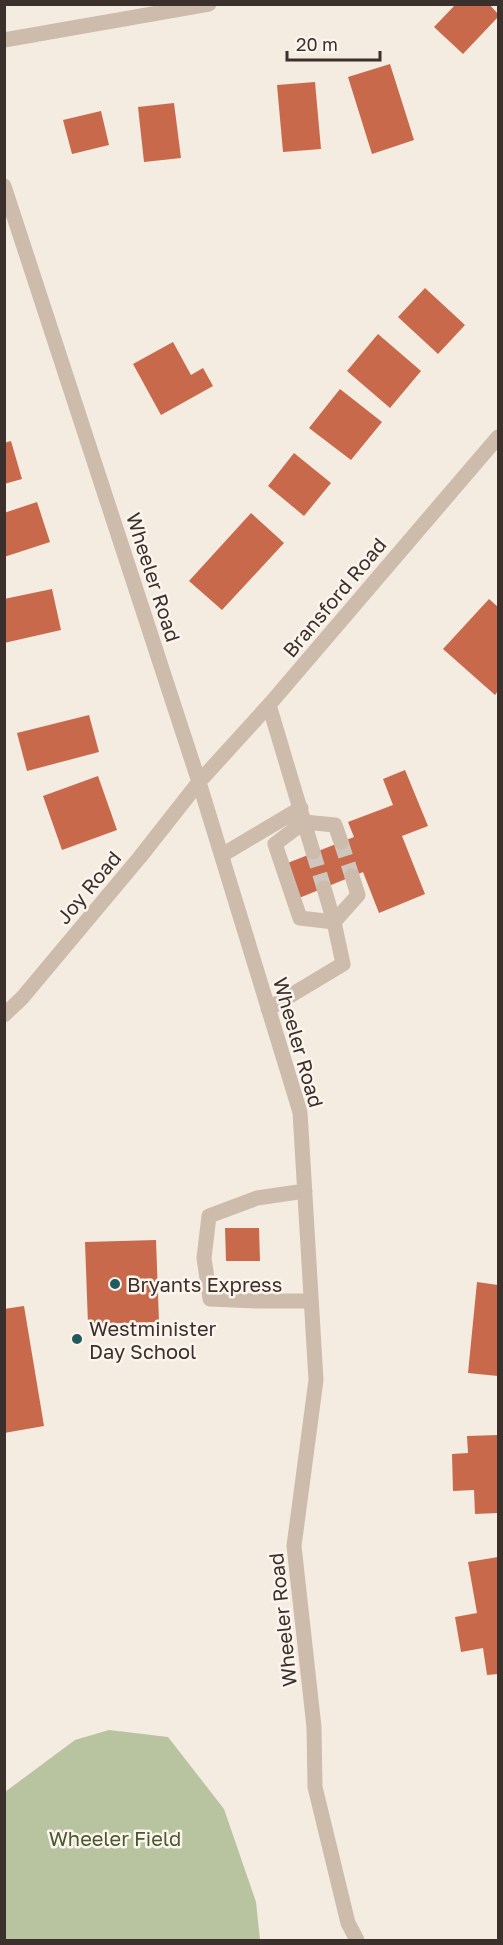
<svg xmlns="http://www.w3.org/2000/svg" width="503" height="1945" viewBox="0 0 503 1945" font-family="'Golos Text',sans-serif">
	<rect width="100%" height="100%" fill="#f4ebe1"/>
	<!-- green -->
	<path fill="#b8c4a0" d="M109 1730 168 1737 224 1809 256 1902 260 1940H5V1792L75 1740Z"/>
	<!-- building -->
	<path fill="#c8694b" d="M456 4H489L498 14V17L463 54 434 27Z
		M390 64 414 140 372 154 348 77Z
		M315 82 321 149 283 152 277 85Z
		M174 103 181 158 144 162 138 107Z
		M101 111 109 145 72 154 63 120Z
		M425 288 465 325 438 354 398 317Z
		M378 334 421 371 390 408 347 371Z
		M173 342 191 375 203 368 213 386 161 415 133 364Z
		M340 389 382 422 351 460 309 428Z
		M11 441 22 479 4 484V443Z
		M294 453 331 483 304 516 268 486Z
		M37 502 50 542 4 557V513Z
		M251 513 284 543 222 610 189 581Z
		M52 589 61 630 4 643V599Z
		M489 599 498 607V691L495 695 443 649Z
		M89 715 99 752 27 771 17 733Z
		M405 770 428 826 402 836 425 894 379 913 363 872 299 898 285 864 354 837 348 822 393 805 383 779Z
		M98 776 117 830 62 850 43 796Z
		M225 1228H259L260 1261H226Z
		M156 1240 159 1322 88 1324 85 1242Z
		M477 1282 498 1285V1376L468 1373Z
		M24 1306 44 1426 4 1433V1309Z
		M498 1435V1513L475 1514 474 1490 453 1491 452 1454 468 1453 467 1436Z
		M498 1557V1674L487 1675 483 1648 461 1652 455 1617 477 1613 468 1562Z"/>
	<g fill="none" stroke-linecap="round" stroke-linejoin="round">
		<!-- minor-tunnel -->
		<path stroke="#cfc6bd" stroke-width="15" stroke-dasharray="15 8" stroke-linecap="butt" d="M341 842 352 876
			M313 852 324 888"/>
		<!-- minor -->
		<path stroke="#cdbbac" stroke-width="15" d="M4 40 209 4
			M4 186 199 782 300 1112 316 1380 294 1546 314 1727 315 1787 348 1923 357 1940
			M313 852 304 822 335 825 341 842
			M222 855 301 808
			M324 888 334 922 358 895 352 876
			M268 1009 343 964 334 922 300 918 275 844 304 822 269 705
			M4 1015 22 998 140 857 199 782 269 705 498 437
			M305 1191 257 1198 209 1216 204 1258 210 1299 258 1301H311"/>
	</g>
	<!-- markers -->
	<g fill="#1f5a5e" stroke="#fbf5ee" stroke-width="2">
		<circle cx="115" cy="1284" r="6"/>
		<circle cx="77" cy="1339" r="6"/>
	</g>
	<g text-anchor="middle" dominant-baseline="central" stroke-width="5" stroke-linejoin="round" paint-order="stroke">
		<!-- street labels -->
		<g font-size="20" fill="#3b302b" stroke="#fbf5ee">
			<text transform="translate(154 577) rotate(72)">Wheeler Road</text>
			<text transform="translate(334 597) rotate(-50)">Bransford Road</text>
			<text transform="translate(88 887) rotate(-50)">Joy Road</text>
			<text transform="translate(299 1042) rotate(74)">Wheeler Road</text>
			<text transform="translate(282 1620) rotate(-96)">Wheeler Road</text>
		</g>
		<!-- poi labels -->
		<g font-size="20" fill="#3b302b" stroke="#fbf5ee" text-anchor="start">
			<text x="127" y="1284">Bryants Express</text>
			<text x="89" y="1328">Westminister<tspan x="89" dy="23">Day School</tspan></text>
		</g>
		<!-- park labels -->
		<g font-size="20" fill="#4a5a2e" stroke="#fbf5ee">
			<text x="115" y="1838">Wheeler Field</text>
		</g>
	</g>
	<!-- border -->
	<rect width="503" height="1945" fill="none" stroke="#3b302b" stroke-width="12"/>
	<!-- scale -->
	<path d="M287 51v9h93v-9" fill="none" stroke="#3b302b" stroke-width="3"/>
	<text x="296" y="51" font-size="18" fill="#3b302b" stroke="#fbf5ee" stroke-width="4.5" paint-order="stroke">20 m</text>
</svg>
